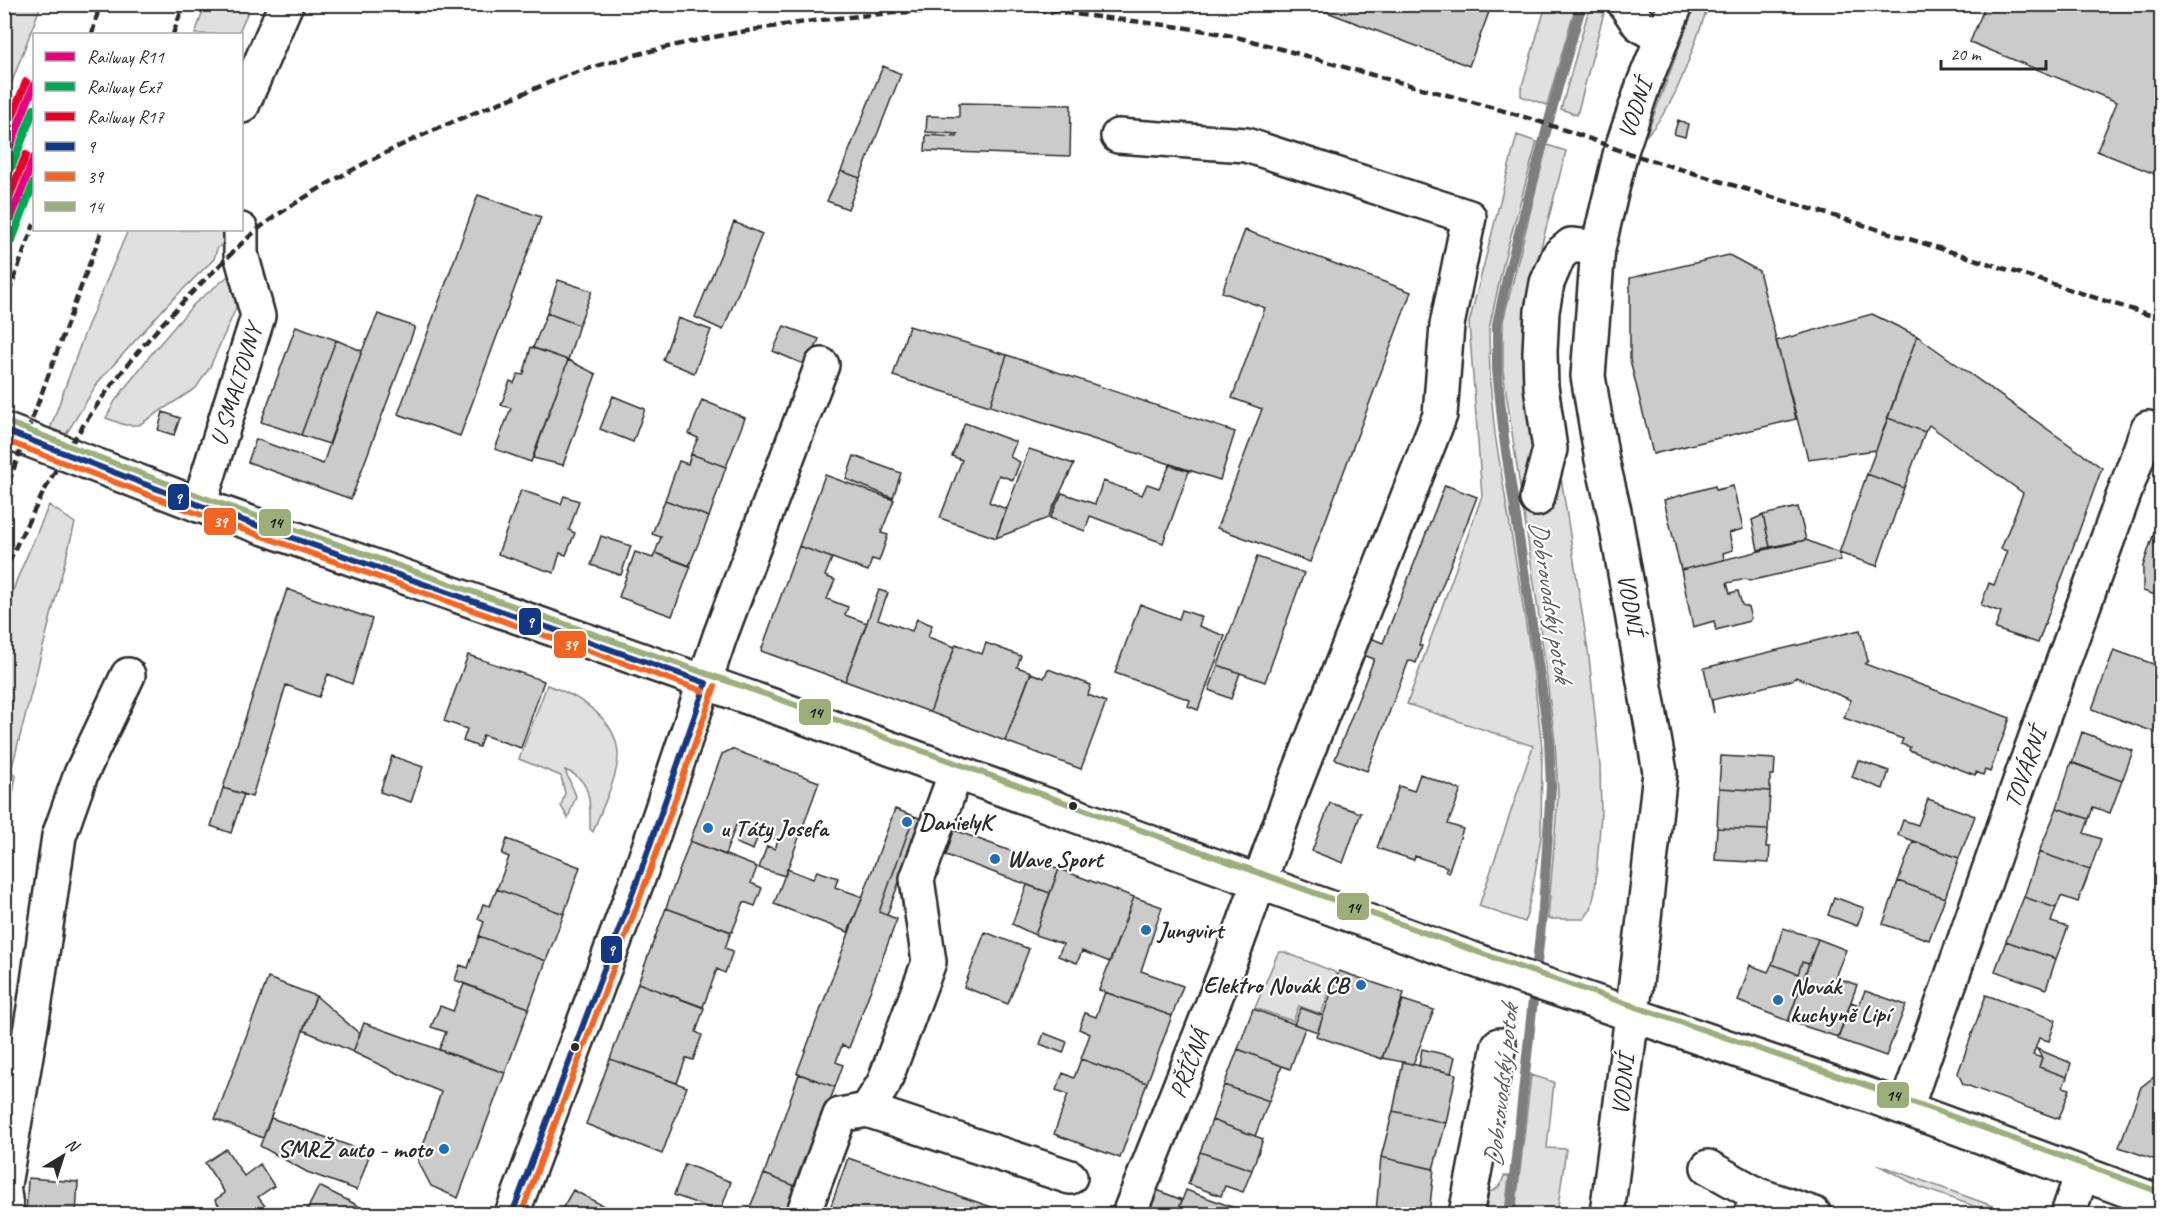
<svg xmlns="http://www.w3.org/2000/svg" width="2166" height="1219" viewBox="0 0 2166 1219" font-family="Caveat,sans-serif">
	<rect width="100%" height="100%" fill="#fff"/>
	<filter id="ink" filterUnits="userSpaceOnUse"><feTurbulence type="fractalNoise" baseFrequency=".0167" numOctaves="2"/><feDisplacementMap in="SourceGraphic" scale="12" xChannelSelector="R" yChannelSelector="G"/><feConvolveMatrix kernelMatrix="1 2 1 2 8 2 1 2 1" color-interpolation-filters="sRGB"/></filter>
	<g filter="url(#ink)">
		<!-- green -->
		<path fill="#e0e0e0" stroke="#868686" stroke-width="1.5" d="M5 4 41 5 5 100 4 5Z
			M205 5V4L251 5 238 34H195Z
			M1546 5H1576L1547 105 1521 96V89Z
			M1590 5H1606L1577 115 1561 109Z
			M1695 5H1709C1691 49 1680 101 1646 136Z
			M1517 135 1537 142 1504 260 1489 329 1490 382 1495 434 1533 668 1542 748 1541 837 1532 891 1525 922 1479 906 1533 746 1407 704 1482 496 1469 323Z
			M1547 145 1566 151 1536 267 1556 445 1589 657 1600 765 1601 813 1595 891 1591 909 1584 919H1548L1558 795 1555 742 1538 610 1503 371V321Z
			M128 230H234V233L217 249 214 259 167 305 99 381 49 462 44 464 40 457 85 332Z
			M232 273 238 290 236 308 210 367 196 388 139 425H125L106 418 115 401 152 353 194 304Z
			M49 505 75 523 11 771 16 776 5 842V615L17 579Z
			M547 685C578 695 618 719 618 756 618 777 600 812 593 832L590 829C590 804 593 780 565 770L576 796 568 818 561 806 565 793 561 776 519 759Z
			M1280 952H1284L1335 972 1336 975 1321 1014 1299 1006 1293 1021 1255 1008 1277 955Z
			M1531 1075 1554 1082 1547 1148 1566 1149 1557 1214H1515Z
			M1876 1164 2015 1214H1996L1920 1187Z
			M1504 1176H1509L1505 1214H1486L1487 1192C1497 1191 1501 1185 1504 1176Z"/>
		<g fill="none" stroke-linecap="round" stroke-linejoin="round">
			<!-- stream -->
			<path stroke="#7e7e7e" stroke-width="10" d="M1510 1214 1543 907 1551 787 1549 740 1542 690 1504 438 1497 370V324L1508 274 1558 87 1582 4"/>
		</g>
		<!-- building -->
		<path fill="#cbcbcb" stroke="#2b2b2b" stroke-width="1.5" d="M1321 4H1492L1469 66 1319 9Z
			M1986 4H2162V177L2097 151 2117 102 1970 42Z
			M883 66 901 74 860 178 841 171Z
			M959 103 1071 105 1070 156 925 151 926 135 957 137 958 134 926 132 927 116 959 117Z
			M1678 120 1688 124 1685 137 1674 134Z
			M841 171 860 178 848 209 827 201Z
			M478 195 541 217 460 436 398 414Z
			M734 222 762 234 723 330 695 317Z
			M1245 230 1411 292 1310 562 1217 528 1262 409 1232 398 1265 308 1222 292Z
			M1729 255 1759 271 1796 419 1653 454 1630 360V278Z
			M558 280 592 291 579 325 547 313Z
			M547 313 579 325 568 360 533 348Z
			M378 314 415 327 351 499 248 462 256 439 323 464 362 351Z
			M1872 314 1917 336 1876 450 1808 459 1776 341Z
			M678 318 711 330 694 373 663 360Z
			M296 326 336 340 301 435 261 422Z
			M784 326 819 339 808 366 773 351Z
			M909 326 1007 355 990 406 893 376Z
			M1917 336 2102 468 2038 643 1995 629 2001 612 1981 605 1989 583 1994 585 2007 551 2001 549 2023 493 1929 425 1925 432 1888 418Z
			M336 340 362 351 329 444 301 435Z
			M531 347 568 360 531 462 495 449 511 408 501 405 510 381 514 383 518 374 523 375 524 373Z
			M1007 355 1235 432 1220 480 990 406Z
			M568 360 596 374 563 465 533 458Z
			M613 396 645 409 633 442 600 429Z
			M702 400 745 418 726 467 691 454 698 438 689 434Z
			M163 412 180 418 174 435 158 430Z
			M1888 418 1925 432 1904 488 1867 474Z
			M965 423 1016 442 1010 457 1020 462 1013 480 999 475 989 502 1006 509 996 538 940 518 962 460 952 456Z
			M1029 449 1074 464 1048 518 996 538Z
			M691 454 726 467 709 517 665 500 679 461 688 464Z
			M854 456 901 473 893 498 846 479Z
			M1170 465 1189 471 1163 543 1090 516 1085 531 1050 518 1062 493 1095 504 1103 481 1142 495 1147 484 1159 488Z
			M1867 474 1904 488 1877 566 1839 553Z
			M825 475 894 500 881 533 888 535 879 561 872 559 868 571 799 546Z
			M1445 485 1477 497 1419 645 1422 646 1416 663 1409 660 1367 771 1335 759 1374 659 1361 654 1368 637 1383 643Z
			M1715 486 1716 490 1733 486 1743 529 1729 533 1733 550 1723 553 1724 560 1681 570 1664 500Z
			M521 490 561 504 564 496 579 501 569 530 575 533 566 555 560 553 554 573 498 554Z
			M665 500 709 517 689 566 655 553 661 537 652 534Z
			M1798 507 1806 540 1770 547 1763 515Z
			M2162 508V591L2159 596 2143 591V566Z
			M1763 515 1770 547 1758 550 1752 520Z
			M601 536 631 546 621 575 591 565Z
			M1806 540 1839 553 1841 560 1749 581 1746 579 1727 583 1730 593 1738 591 1742 605 1748 607 1751 618 1749 621 1716 630 1714 621 1693 627 1681 570Z
			M799 546 832 558 825 576 835 580 827 599 848 607 845 615 867 623 845 681 761 651Z
			M635 552 653 558 655 553 691 566 672 616 619 597Z
			M1257 557 1304 573 1265 682 1218 665Z
			M287 589 372 619 352 684 328 674 319 697 286 685 252 797 223 788Z
			M879 590 888 593 878 619 912 631 917 619 932 625 928 637 955 647 930 712 845 681Z
			M1140 604 1179 619 1182 610 1202 617 1199 626 1225 636 1198 710 1188 706 1190 700 1115 673Z
			M1860 630 1868 661 1865 664 2010 718 1990 772 1985 770 1983 775 1976 772 1975 775 1909 750 1910 747 1901 744 1903 739 1844 718 1851 700 1796 677 1792 680 1712 700 1714 713 1704 668Z
			M986 643 1021 656 1017 667 1031 672 1005 741 930 712 956 644 982 654Z
			M2114 650 2162 667V735L2092 709Z
			M468 655 544 681 521 748 483 735 479 747 463 741 467 729 444 721Z
			M1218 665 1240 673 1231 699 1209 690Z
			M1048 669 1091 685 1088 695 1106 702 1081 769 1005 741 1031 673 1044 678Z
			M2082 732 2133 751 2122 781 2072 763Z
			M732 749 819 782 785 876 759 868 767 846 775 849 778 840 759 833 753 850 736 843 742 827 736 825 725 855 690 841 722 754Z
			M392 756 423 767 411 802 380 792Z
			M1721 756 1775 759 1774 775H1770V791L1719 788Z
			M1858 760 1889 771 1883 789 1852 777Z
			M2071 762 2122 781 2110 813 2093 807 2089 819 2057 808Z
			M1420 774 1461 790 1448 824 1463 829 1448 873 1445 871 1447 867 1415 856 1414 860 1377 848 1399 786 1414 791Z
			M223 788 244 794 231 833 211 826Z
			M1719 788 1770 791 1768 830 1717 828Z
			M1928 799 1975 816 1959 858 1898 835 1903 820 1918 825Z
			M1330 803 1361 813 1343 863 1312 851Z
			M2057 808 2089 819 2084 833 2101 839 2090 870 2039 852Z
			M895 809 914 816 879 912 897 919 849 1048 842 1045 836 1062 843 1065 835 1087 797 1073Z
			M914 816 922 819 887 915 879 912Z
			M1717 828 1768 830 1766 847H1770L1769 863 1715 860Z
			M954 830 1059 869 1050 893 946 855Z
			M507 839 580 867 564 914 497 889 509 857 502 854Z
			M690 841 757 867 751 883 762 888 755 906 744 902 732 932 666 908Z
			M1913 841 1959 858 1945 898 1898 881Z
			M2039 852 2090 870 2078 902 2061 896 2056 908 2024 897Z
			M787 869 813 879 817 871 838 878 835 887 863 897 848 932 774 904Z
			M1059 869 1134 897 1110 962 1082 951 1077 963 1058 956 1063 944 1035 935Z
			M1898 881 1945 898 1929 940 1883 924Z
			M1027 885 1050 893 1035 935 1012 924Z
			M497 889 564 914 546 961 479 936 484 922 478 919 483 904 490 906Z
			M1134 897 1162 907 1141 971 1183 986 1172 1016 1099 990Z
			M1834 897 1864 908 1857 926 1828 915Z
			M2024 897 2056 908 2051 922 2068 927 2056 959 2006 941Z
			M666 908 731 932 725 948 733 951 725 973 717 969 703 1007 638 983Z
			M1783 928 1818 939 1809 964 1802 962 1798 974 1772 964Z
			M985 932 1029 949 1008 1004 964 987Z
			M479 936 546 961 529 1008 455 980 460 965 468 968Z
			M1818 939 1846 950 1835 977 1857 985 1838 1037 1788 1021Z
			M2006 941 2056 959 2046 989 1995 971Z
			M1802 962 1809 964 1788 1021 1738 1001 1750 965 1768 972 1772 964 1798 974Z
			M1339 971 1404 993 1382 1059 1316 1036Z
			M268 978 316 996 263 1138 215 1119Z
			M638 983 704 1008 696 1032 702 1035 693 1060 686 1058 677 1083 610 1059Z
			M464 984 529 1008 505 1073 439 1050 446 1032 431 1027 440 1006 453 1011Z
			M1865 991 1906 1005 1886 1056 1838 1039 1851 1002 1859 1005Z
			M1105 992 1172 1016 1147 1083 1081 1059 1090 1034 1079 1029 1085 1013 1096 1017Z
			M1986 995 2056 1020 2049 1041 2039 1038 2033 1055 2042 1058 2039 1067 2067 1077 2063 1087 2070 1089 2059 1119 1963 1084 1958 1073Z
			M316 996 360 1034 353 1052 303 1030Z
			M1403 1000 1434 1010 1413 1064 1382 1058Z
			M1301 1008 1323 1016 1318 1032 1294 1024Z
			M1253 1009 1305 1028 1290 1069 1238 1049Z
			M364 1023 505 1073 458 1198 431 1186 418 1161 441 1092 412 1080 353 1052Z
			M1044 1033 1067 1042 1063 1053 1040 1044Z
			M1238 1049 1282 1066 1269 1101 1224 1085Z
			M1422 1049 1455 1057 1451 1073 1419 1066Z
			M2037 1049 2071 1063 2067 1077 2039 1067 2042 1058Z
			M610 1059 687 1087 662 1154 586 1124Z
			M1081 1059 1147 1083 1120 1158 1054 1134 1068 1094 1056 1090 1063 1073 1074 1078Z
			M1403 1062 1456 1074 1446 1123 1393 1111Z
			M2162 1071V1162L2119 1147 2141 1087Z
			M799 1074 835 1087 829 1103 826 1104 795 1186 764 1174Z
			M1224 1085 1269 1101 1255 1136 1212 1120Z
			M1393 1111 1446 1123 1433 1169 1381 1157Z
			M271 1118 370 1153 357 1190 307 1172 260 1146Z
			M1212 1120 1263 1139 1252 1170 1200 1152Z
			M226 1149 244 1176 260 1164 274 1186 258 1197 271 1214H240L238 1212 234 1214H225L215 1200 225 1193 205 1163Z
			M1200 1152 1252 1170 1243 1192 1225 1186 1221 1196 1188 1184Z
			M1381 1157 1434 1169 1429 1214 1376 1212Z
			M848 1158 1012 1214H828Z
			M685 1164 731 1182 720 1212 674 1195Z
			M764 1174 795 1186 785 1214H747Z
			M28 1178 78 1182 76 1214H26Z
			M319 1186 351 1202 372 1214H305Z
			M573 1190 619 1214H559Z
			M1157 1190 1182 1200 1177 1214H1140L1143 1206 1153 1202Z
			M1186 1190 1251 1214H1177Z"/>
		<g fill="none" stroke-linecap="round" stroke-linejoin="round">
			<defs>
				<path id="minor" d="M1625 4 1639 24 1662 39
					M242 106 286 4
					M1118 136 1246 145 1469 217 1447 325 1440 415 1292 791 1237 943 1129 1214
					M1537 499 1550 449 1541 386 1540 352 1542 311 1547 283 1559 255 1571 245 1598 248
					M199 505 258 316 241 254V230
					M956 772 917 879 929 962 884 1083 867 1110 1070 1177
					M1906 1108 2025 767 2148 428
					M1708 1167 1758 1195
					M4 1185 35 1002 59 836 81 774 128 675
					M4 1192 7 1214
					M512 1214 642 868 720 636 822 365
					M803 1214 840 1115 867 1110
					M1466 1214 1499 1045
					M1751 1214 1758 1195 1814 1214
					M2068 1214 2082 1174"/>
				<path id="major" d="M4 430 199 505 773 706 1519 976 1874 1097 2162 1203
					M1607 1214 1643 927 1660 772 1614 511 1602 460 1588 376 1598 248 1621 151 1644 83 1676 4"/>
			</defs>
			<!-- minor casing -->
			<use href="#minor" stroke="#2b2b2b" stroke-width="38"/>
			<!-- major casing -->
			<use href="#major" stroke="#2b2b2b" stroke-width="38"/>
			<!-- minor -->
			<use href="#minor" stroke="#fff" stroke-width="33"/>
			<!-- major -->
			<use href="#major" stroke="#fff" stroke-width="33"/>
			<!-- rail -->
			<path stroke="#2b2b2b" stroke-width="4.5" stroke-dasharray="9 4.5" stroke-linecap="butt" d="M92 34 100 4
				M173 34 184 4
				M4 306 34 224
				M4 495 102 230
				M4 575C13 551 24 529 36 507 81 417 142 339 215 270 232 253 250 234 270 220 340 172 416 136 494 105 526 93 557 78 590 68 719 28 869 9 1005 9 1042 9 1079 15 1116 19 1156 24 1197 28 1236 37 1284 49 1332 64 1380 77 1461 99 1543 119 1621 151L1965 256 2162 319"/>
			<defs>
				<path id="bus-1" d="M4 430 199 505 706 683
					M512 1214 642 868 706 683"/>
				<path id="bus-2" d="M4 440 196 513 703 691
					M521 1214 650 871 715 686"/>
				<path id="bus-3" d="M7 422 202 497 776 698 1522 968 1877 1089 2162 1193"/>
			</defs>
			<!-- bus-1 casing -->
			<use href="#bus-1" stroke="#fff" stroke-width="10"/>
			<!-- bus-2 casing -->
			<use href="#bus-2" stroke="#fff" stroke-width="10"/>
			<!-- bus-3 casing -->
			<use href="#bus-3" stroke="#fff" stroke-width="10"/>
			<!-- bus-1 -->
			<use href="#bus-1" stroke="#133782" stroke-width="6"/>
			<!-- bus-2 -->
			<use href="#bus-2" stroke="#f26522" stroke-width="6"/>
			<!-- bus-3 -->
			<use href="#bus-3" stroke="#9caf7a" stroke-width="6"/>
			<defs>
				<path id="rail-1" d="M4 162 34 85
					M4 236 34 158"/>
				<path id="rail-2" d="M12 166 34 109
					M12 240 34 182"/>
				<path id="rail-3" d="M4 137 26 82
					M4 210 26 155"/>
			</defs>
			<!-- rail-1 casing -->
			<use href="#rail-1" stroke="#fff" stroke-width="12"/>
			<!-- rail-2 casing -->
			<use href="#rail-2" stroke="#fff" stroke-width="12"/>
			<!-- rail-3 casing -->
			<use href="#rail-3" stroke="#fff" stroke-width="12"/>
			<!-- rail-1 -->
			<use href="#rail-1" stroke="#e5007d" stroke-width="8"/>
			<!-- rail-2 -->
			<use href="#rail-2" stroke="#00a651" stroke-width="8"/>
			<!-- rail-3 -->
			<use href="#rail-3" stroke="#e4002b" stroke-width="8"/>
		</g>
	</g>
	<!-- markers -->
	<g fill="#2b2b2b" stroke="#fff" stroke-width="2">
		<circle cx="1073" cy="806" r="5"/>
		<circle cx="575" cy="1047" r="5"/>
	</g>
	<g fill="#1f6fb2" stroke="#fff" stroke-width="2">
		<circle cx="907" cy="822" r="6"/>
		<circle cx="708" cy="828" r="6"/>
		<circle cx="995" cy="859" r="6"/>
		<circle cx="1146" cy="930" r="6"/>
		<circle cx="1361" cy="985" r="6"/>
		<circle cx="1778" cy="1000" r="6"/>
		<circle cx="444" cy="1149" r="6"/>
	</g>
	<g text-anchor="middle" dominant-baseline="central" stroke-width="4.5" stroke-linejoin="round" paint-order="stroke">
		<!-- street labels -->
		<g font-size="24" fill="#2b2b2b" stroke="#fff">
			<text transform="translate(1635 109) rotate(-71)">VODNÍ</text>
			<text transform="translate(236 385) rotate(-73)">U SMALTOVNY</text>
			<text transform="translate(1631 604) rotate(80)">VODNÍ</text>
			<text transform="translate(2025 768) rotate(-70)">TOVÁRNÍ</text>
			<text transform="translate(1189 1064) rotate(-69)">PŘÍČNÁ</text>
			<text transform="translate(1623 1085) rotate(-84)">VODNÍ</text>
		</g>
		<!-- poi labels -->
		<g font-size="24" font-weight="bold" fill="#2b2b2b" stroke="#fff" text-anchor="start">
			<text x="919" y="822">DanielyK</text>
			<text x="720" y="828">u Táty Josefa</text>
			<text x="1007" y="859">Wave Sport</text>
			<text x="1158" y="930">Jungvirt</text>
			<text x="1349" y="985" text-anchor="end">Elektro Novák CB</text>
			<text x="1790" y="986">Novák<tspan x="1790" dy="28">kuchyně Lipí</tspan></text>
			<text x="432" y="1149" text-anchor="end">SMRŽ auto - moto</text>
		</g>
		<!-- water labels -->
		<g font-size="26" font-style="italic" fill="#5c5c5c" stroke="#fff">
			<text transform="translate(1551 601) rotate(81)">Dobrovodský potok</text>
			<text transform="translate(1501 1086) rotate(-84)">Dobrovodský potok</text>
		</g>
	</g>
	<g stroke="#fff" stroke-width="2">
		<rect x="167" y="483" width="23" height="28" rx="6" fill="#133782"/>
		<rect x="203" y="507" width="34" height="29" rx="6" fill="#f26522"/>
		<rect x="258" y="508" width="34" height="29" rx="6" fill="#9caf7a"/>
		<rect x="518" y="607" width="24" height="29" rx="6" fill="#133782"/>
		<rect x="553" y="630" width="34" height="29" rx="6" fill="#f26522"/>
		<rect x="798" y="698" width="34" height="28" rx="6" fill="#9caf7a"/>
		<rect x="1336" y="892" width="34" height="29" rx="6" fill="#9caf7a"/>
		<rect x="600" y="935" width="23" height="29" rx="6" fill="#133782"/>
		<rect x="1876" y="1081" width="34" height="28" rx="6" fill="#9caf7a"/>
	</g>
	<g font-size="16" text-anchor="middle" font-weight="bold" fill="#fff">
		<text x="178" y="503">9</text>
		<text x="220" y="527">39</text>
		<text x="530" y="627">9</text>
		<text x="570" y="650">39</text>
		<text x="611" y="955">9</text>
	</g>
	<g font-size="16" text-anchor="middle" font-weight="bold" fill="#111">
		<text x="275" y="528">14</text>
		<text x="815" y="718">14</text>
		<text x="1353" y="913">14</text>
		<text x="1893" y="1101">14</text>
	</g>
	<!-- margin -->
	<rect width="2166" height="1219" fill="none" stroke="#fff" stroke-width="24"/>
	<rect x="12" y="12" width="2142" height="1195" fill="none" stroke="#2b2b2b" stroke-width="2" filter="url(#ink)"/>
	<!-- legend -->
	<rect x="33" y="33" width="210" height="198" fill="#ffffff" stroke="#aaaaaa" stroke-width="1.5"/>
	<rect x="45" y="52" width="30" height="9" fill="#e5007d" stroke="#aaaaaa" stroke-width="1.5"/>
	<text x="87" y="63" font-size="18" fill="#2b2b2b">Railway R11</text>
	<rect x="45" y="82" width="30" height="9" fill="#00a651" stroke="#aaaaaa" stroke-width="1.5"/>
	<text x="87" y="93" font-size="18" fill="#2b2b2b">Railway Ex7</text>
	<rect x="45" y="112" width="30" height="9" fill="#e4002b" stroke="#aaaaaa" stroke-width="1.5"/>
	<text x="87" y="123" font-size="18" fill="#2b2b2b">Railway R17</text>
	<rect x="45" y="142" width="30" height="9" fill="#133782" stroke="#aaaaaa" stroke-width="1.5"/>
	<text x="87" y="153" font-size="18" fill="#2b2b2b">9</text>
	<rect x="45" y="172" width="30" height="9" fill="#f26522" stroke="#aaaaaa" stroke-width="1.5"/>
	<text x="87" y="183" font-size="18" fill="#2b2b2b">39</text>
	<rect x="45" y="202" width="30" height="9" fill="#9caf7a" stroke="#aaaaaa" stroke-width="1.5"/>
	<text x="87" y="213" font-size="18" fill="#2b2b2b">14</text>
	<!-- north arrow -->
	<g transform="translate(63 1156) rotate(38)" stroke="#ffffff" stroke-width="4.5" paint-order="stroke">
	<path d="M0-4.5L10 22L0 15L-10 22Z" fill="#2b2b2b"/>
	<text y="-9" font-size="16" font-weight="bold" text-anchor="middle" fill="#2b2b2b">N</text>
	</g>
	<!-- scale -->
	<path d="M1941 60v9h105v-9" fill="none" stroke="#2b2b2b" stroke-width="3"/>
	<text x="1950" y="60" font-size="18" fill="#2b2b2b" stroke="#ffffff" stroke-width="4.5" paint-order="stroke">20 m</text>
</svg>
